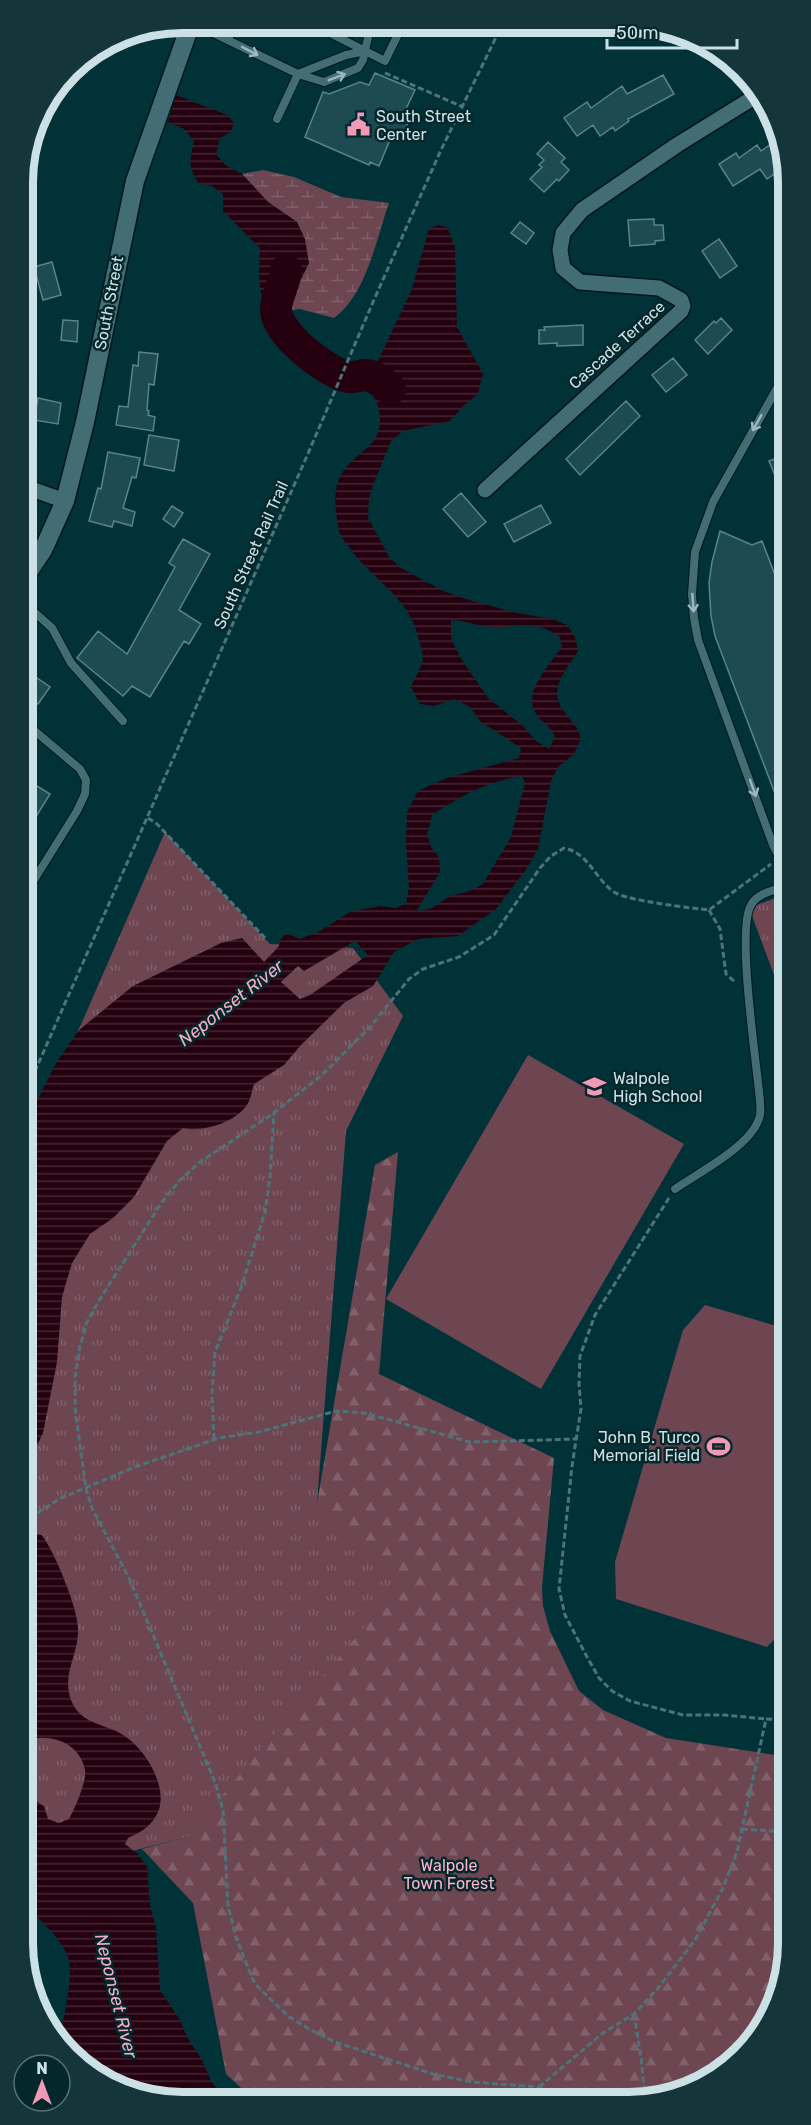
<svg xmlns="http://www.w3.org/2000/svg" width="811" height="2125" viewBox="0 0 811 2125" font-family="Rubik,sans-serif">
	<defs>
		<pattern id="forest-firs" width="22" height="20" patternUnits="userSpaceOnUse" patternTransform="scale(1.5)"><rect width="22" height="20" fill="#6d4652"/><path d="M5 1l3.5 6h-7zM16 11l3.5 6h-7z" fill="#80606b"/></pattern>
		<pattern id="wetland-marsh" width="20" height="14" patternUnits="userSpaceOnUse" patternTransform="scale(1.5)"><rect width="20" height="14" fill="#6d4652"/><path d="M1 5h8M5 5V1M11 12h8M15 12V8" fill="none" stroke="#80606b"/></pattern>
		<pattern id="park-tufts" width="24" height="20" patternUnits="userSpaceOnUse" patternTransform="scale(1.5)"><rect width="24" height="20" fill="#6d4652"/><path d="M3 7l-1-3M5 7V3M7 7l1-3M15 17l-1-3M17 17v-4M19 17l1-3" fill="none" stroke="#80606b"/></pattern>
		<pattern id="water-rules" width="6" height="5" patternUnits="userSpaceOnUse" patternTransform="scale(1.5)"><rect width="6" height="5" fill="#250110"/><path d="M0 2.5h6" fill="none" stroke="#432633"/></pattern>
	</defs>
	<rect width="100%" height="100%" fill="#013238"/>
	<!-- green -->
	<path fill="#6d4652" d="M528 1055 684 1144 541 1389 386 1299Z
		M705 1305 787 1329 788 1625 767 1647 616 1599 615 1562 683 1330Z"/>
	<!-- forest -->
	<path fill="url(#forest-firs)" d="M398 1152 379 1374 554 1458 542 1587 543 1606 550 1631 579 1691 603 1710 666 1738 788 1757V1953L776 2004 749 2048 709 2081 660 2099H253L226 2074 193 1903 142 1849 187 1837 317 1503 375 1165Z"/>
	<!-- wetland -->
	<path fill="url(#wetland-marsh)" d="M263 170 294 177 341 197 389 203C376 240 366 295 334 318L300 309 276 312 301 279 309 263 297 222 268 202 242 174Z"/>
	<!-- park -->
	<path fill="url(#park-tufts)" d="M165 832 270 944 353 948 403 1016 346 1131 317 1503 407 1577 187 1837 25 1878 24 1155Z
		M787 894V1010L751 913 754 906Z"/>
	<!-- water -->
	<path fill="url(#water-rules)" fill-rule="evenodd" d="M176 95 227 115 234 123 231 132 220 138 216 154 225 165 242 174 268 202 297 222 305 239 309 263 301 279 276 312 261 294 259 274 260 248 223 211V194L212 186 199 184C188 166 189 161 194 141L184 129 168 122Z
		M438 225 447 227 455 247 457 327 483 374 478 394 463 406 450 421 403 431 391 441 373 485 369 498 368 518 389 557 401 568 443 591 469 600 517 613 553 619 567 625 575 637 578 651C568 668 549 687 561 707 568 719 577 724 581 739L574 754 558 767 551 781 538 849 527 868 496 909 458 936 418 939 394 952 373 986 344 1003 301 1045 284 1065 254 1084C252 1090 251 1098 248 1103 238 1122 202 1133 183 1128L167 1141 134 1197 113 1218 90 1234 72 1263 62 1297 57 1362 43 1433 25 1470 24 1126 58 1060 79 1030 133 986 221 943 242 938 264 962 279 946 280 940 286 933 300 939 320 931 350 912 380 906 396 908 406 904 409 888 406 842 407 812 418 791 447 778 519 758 521 748 481 722 470 707 454 699 434 706 420 704 411 687C414 679 422 667 423 658 423 654 421 648 420 644 411 596 374 583 349 547 345 542 341 537 339 531 336 516 333 497 338 482 344 464 359 456 371 444 384 431 382 408 372 394 366 385 356 388 349 382L353 370 366 371 378 361 412 289 429 229ZM451 620C462 620 472 624 483 626 514 631 531 616 560 637L562 646C552 664 523 689 535 712 540 722 549 723 555 737L549 749 536 741 522 725 488 698 460 657 451 638ZM522 776 525 783 511 837 483 884 470 891 450 896 432 908 416 912 440 872 439 858 431 847 427 835 432 815C460 796 489 781 522 776ZM355 941 368 955 310 995 300 999 281 982 298 966 304 971Z
		M35 1534 42 1535C55 1553 80 1612 78 1633 77 1657 62 1675 71 1700 81 1726 107 1723 126 1737 147 1751 171 1792 156 1816 149 1828 139 1833 128 1838L125 1844 138 1854 147 1867 150 1905 156 1928 160 1990 180 2020 187 2037 202 2060 211 2081 225 2099H151L69 2056 59 2037C64 2019 74 1975 68 1957 60 1937 41 1921 26 1906L25 1784 31 1798 44 1806 48 1819 59 1823 69 1819C75 1808 87 1781 85 1770 80 1742 48 1732 25 1741V1547Z"/>
	<g fill="none" stroke-linecap="round" stroke-linejoin="round">
		<!-- river -->
		<path stroke="#250110" stroke-width="32" d="M286 270C285 284 276 296 276 310 277 334 326 372 348 377 354 378 360 375 366 375 376 376 383 383 390 389"/>
	</g>
	<!-- building -->
	<path fill="#1e4a51" stroke="#58848b" stroke-width="1.5" d="M375 73 415 90 405 111 412 114 401 139 392 135 379 166 370 162 369 165 305 137 323 92 329 94 360 82 369 85Z
		M663 75 674 94 628 119 629 121 615 131 613 127 600 136 593 125 577 136 564 118 587 102 591 108 622 86 627 94Z
		M548 142 565 158 561 162 569 170 559 181 557 179 544 192 530 179 542 167 539 165 544 160 537 154Z
		M771 144 781 159 778 161 783 168 767 179 760 169 733 186 719 164 736 153 739 158 757 145 761 151Z
		M654 219V225H663L664 240 655 241V244L630 246 628 220Z
		M520 222 534 233 526 244 511 233Z
		M719 239 737 266 720 278 702 251Z
		M52 262 61 295 43 300 34 267Z
		M721 318 732 330 708 354 695 340 714 321 716 323Z
		M63 320 78 321 77 342 61 340Z
		M583 325V345L557 346V343L539 344V330H545L544 327Z
		M139 352 158 354 154 385 149 384 147 410 149 411 148 415 155 417 153 431 116 425 119 406 128 407 133 365 138 366Z
		M673 358 687 375 666 392 652 375Z
		M38 398 61 403 58 424 34 420Z
		M626 401 640 416 580 475 566 459Z
		M149 435 179 440 174 471 144 465Z
		M108 452 140 458 136 478 132 477 123 508 135 512 132 526 114 521 112 527 89 521 98 488 101 489Z
		M786 455V500H785L769 461Z
		M461 493 486 522 468 537 443 509Z
		M541 505 551 523 514 542 504 524Z
		M172 506 183 513 174 527 163 519Z
		M720 531 752 545 762 541 786 604V613L778 616 786 637V819L785 820 715 636 711 616 709 583 712 562Z
		M183 539 210 554 179 610 201 624 189 644 184 641 150 697 132 686 123 696 77 658 98 631 127 654 175 567 169 563Z
		M24 669 50 687 38 704 24 694Z
		M24 778 50 794 24 836Z"/>
	<g fill="none" stroke-linecap="round" stroke-linejoin="round">
		<defs>
			<path id="lane" d="M199 23 209 31 298 74 346 55 365 51 371 24
				M310 23 385 61 403 24
				M229 40V23
				M277 119 298 74 324 82 358 68 363 60 365 51
				M786 372 713 502 695 552 692 594 694 618 698 640 773 845 780 858 786 864
				M24 603 52 628 71 663 123 721
				M24 722 80 769 86 780 85 794 77 811 24 896
				M675 1189C699 1172 754 1145 760 1115 761 1110 760 1105 760 1101 757 1065 736 930 751 905 757 893 775 890 787 886"/>
			<path id="street" d="M23 486 65 501
				M485 490 681 311 683 306 681 300 659 288 580 282 563 268 560 250 563 233 582 210 677 145 756 96"/>
			<path id="secondary" d="M23 580 43 550 65 501 85 422 135 181 191 23"/>
		</defs>
		<!-- lane casing -->
		<use href="#lane" stroke="#02171b" stroke-width="10"/>
		<!-- street casing -->
		<use href="#street" stroke="#02171b" stroke-width="18"/>
		<!-- secondary casing -->
		<use href="#secondary" stroke="#02171b" stroke-width="21"/>
		<!-- path -->
		<path stroke="#4d7479" stroke-width="3" stroke-dasharray="6 3" stroke-linecap="butt" d="M385 73 463 107
			M148 818 157 824 265 938
			M709 910 720 929 726 974 735 982
			M24 1096 307 456 373 302 441 150 502 25
			M669 1198 595 1315 580 1356 579 1384 581 1409 572 1466 559 1589 565 1615 586 1655 599 1678 612 1691 630 1701 683 1715H724L766 1719
			M214 1439 212 1393 215 1352 241 1288 265 1212 270 1178 274 1112
			M25 1526 39 1512 59 1499 135 1467 219 1438 259 1432 336 1411 365 1413 470 1442 577 1439
			M742 1829 788 1832
			M634 2014 641 2057 645 2099
			M539 2087 603 2033 634 2014 659 1987 695 1940 723 1888 737 1852 766 1719 788 1720
			M577 2099 539 2087 472 2082 433 2074 335 2042 309 2029 288 2016 257 1986 252 1978 236 1937 228 1906 223 1810 215 1782 129 1578 92 1508 86 1489 75 1408V1377L80 1346 87 1322 100 1299 162 1202 180 1180 200 1162 271 1115 322 1075 370 1027 409 979 423 969 459 957 494 935 540 868 551 856 564 848C589 853 595 879 614 892 627 901 692 908 709 910L771 864"/>
		<!-- lane -->
		<use href="#lane" stroke="#426d75" stroke-width="8"/>
		<!-- street -->
		<use href="#street" stroke="#426d75" stroke-width="15"/>
		<!-- secondary -->
		<use href="#secondary" stroke="#426d75" stroke-width="18"/>
	</g>
	<!-- one-way arrows -->
	<defs><path id="oneway-shaft" d="M-6 0H5M1.5-3L5.5 0L1.5 3" fill="none" stroke-width="1.6" stroke-linecap="round" stroke-linejoin="round" transform="scale(1.5)"/></defs>
	<g stroke="#9bb8be">
		<use href="#oneway-shaft" transform="translate(250 51) rotate(27)"/>
		<use href="#oneway-shaft" transform="translate(337 77) rotate(-21)"/>
		<use href="#oneway-shaft" transform="translate(757 423) rotate(119)"/>
		<use href="#oneway-shaft" transform="translate(693 603) rotate(86)"/>
		<use href="#oneway-shaft" transform="translate(753 788) rotate(70)"/>
	</g>
	<!-- icons -->
	<defs>
		<symbol id="civic-bare" viewBox="-9 -9 18 18"><path d="M-.6-6.5H3V-4.5H.6V-3L4-1V1h2V6H-6V1h2V-1L-.6-3ZM-1.2 2.5V6h2.4V2.5Z" fill="#f09ab6" stroke="#04272c" stroke-width="2.5" paint-order="stroke"/></symbol>
		<symbol id="school-bare" viewBox="-9 -9 18 18"><path d="M0-5L7-2L0 1L-7-2ZM-4 1L0 2.5L4 1V4Q0 6-4 4Z" fill="#f09ab6" stroke="#04272c" stroke-width="2.5" paint-order="stroke"/></symbol>
		<symbol id="stadium-bare" viewBox="-9 -9 18 18"><path d="M0-5a6.5 5 0 1 0 0 10a6.5 5 0 1 0 0-10ZM-3.5-1.8h7v3.6h-7Z" fill="#f09ab6" stroke="#04272c" stroke-width="2.5" paint-order="stroke"/></symbol>
	</defs>
	<g fill-rule="evenodd">
		<use href="#civic-bare" x="342" y="108" width="33" height="33"/>
		<use href="#school-bare" x="578" y="1070" width="33" height="33"/>
		<use href="#stadium-bare" x="702" y="1430" width="33" height="33"/>
	</g>
	<g text-anchor="middle" dominant-baseline="central" stroke-width="5" stroke-linejoin="round" paint-order="stroke">
		<!-- poi labels -->
		<g font-size="16" fill="#cbe1e5" stroke="#04272c" text-anchor="start">
			<text x="376" y="116">South Street<tspan x="376" dy="18">Center</tspan></text>
			<text x="613" y="1078">Walpole<tspan x="613" dy="18">High School</tspan></text>
			<text x="700" y="1437" text-anchor="end">John B. Turco<tspan x="700" dy="18">Memorial Field</tspan></text>
		</g>
		<!-- street labels -->
		<g font-size="16" fill="#cbe1e5" stroke="#04272c">
			<text transform="translate(109 303) rotate(-79)">South Street</text>
			<text transform="translate(617 345) rotate(-42)">Cascade Terrace</text>
			<text transform="translate(251 555) rotate(-66)">South Street Rail Trail</text>
		</g>
		<!-- park labels -->
		<g font-size="16" fill="#feb4cb" stroke="#04272c">
			<text x="449" y="1865">Walpole<tspan x="449" dy="18">Town Forest</tspan></text>
		</g>
		<!-- water labels -->
		<g font-size="18" font-style="italic" fill="#f6acc3" stroke="#04272c">
			<text transform="translate(231 1003) rotate(-38)">Neponset River</text>
			<text transform="translate(116 1996) rotate(76)">Neponset River</text>
		</g>
	</g>
	<!-- crop -->
	<path d="M0 0H811V2125H0ZM182 33H629A149 149 0 0 1 778 182V1943A149 149 0 0 1 629 2092H182A149 149 0 0 1 33 1943V182A149 149 0 0 1 182 33Z" fill="#14363b" fill-rule="evenodd"/>
	<path fill="none" stroke="#cbe1e5" stroke-width="8" d="M182 33H629A149 149 0 0 1 778 182V1943A149 149 0 0 1 629 2092H182A149 149 0 0 1 33 1943V182A149 149 0 0 1 182 33Z"/>
	<!-- north arrow -->
	<g transform="translate(42 2083)"><circle r="28" fill="#04272c" stroke="#547176" stroke-width="1.5"/>
	<path d="M0-4.5L10 22L0 15L-10 22Z" fill="#f09ab6"/>
	<text y="-9" font-size="16" font-weight="bold" text-anchor="middle" fill="#cbe1e5">N</text>
	</g>
	<!-- scale -->
	<path d="M607 39v9h130v-9" fill="none" stroke="#cbe1e5" stroke-width="3"/>
	<text x="616" y="39" font-size="18" fill="#cbe1e5" stroke="#04272c" stroke-width="4.5" paint-order="stroke">50 m</text>
</svg>
